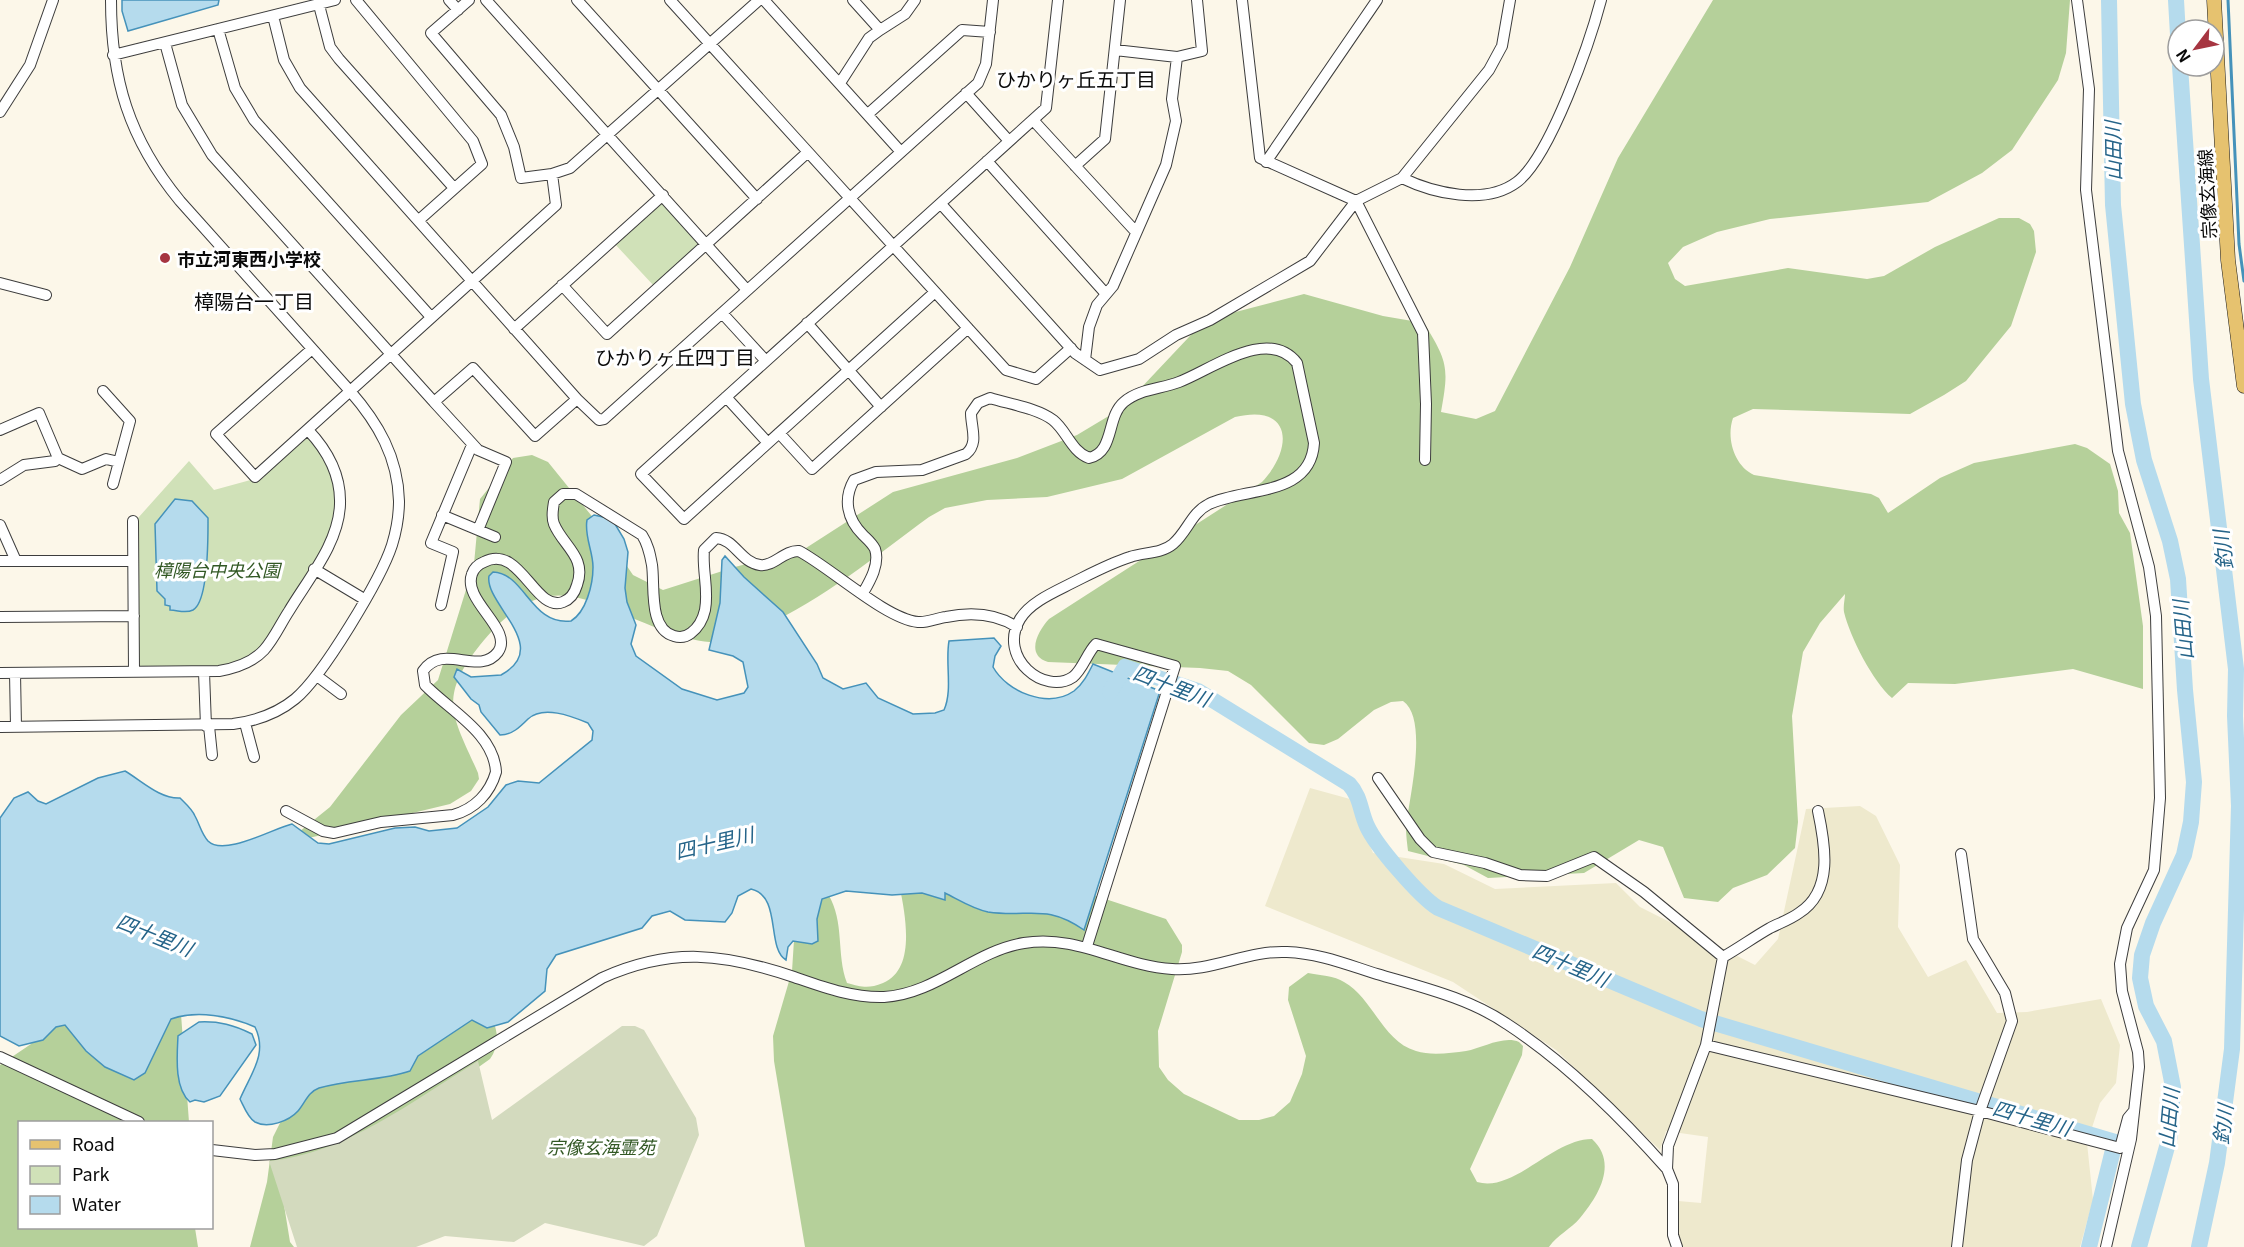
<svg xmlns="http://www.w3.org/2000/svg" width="2244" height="1247" viewBox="0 0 2244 1247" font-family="Georgia,'Noto Sans JP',serif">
	<rect width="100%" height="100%" fill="#fcf7e9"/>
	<!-- farmland -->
	<path fill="#eee9cd" d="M1310 788 1350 799 1373 853 1444 864 1495 889 1616 883 1640 907 1755 965 1778 939 1806 809 1860 806 1876 816 1900 865 1898 927 1928 977 1966 960 1997 1013 2027 1012 2101 999 2120 1045 2116 1083 2100 1103 2087 1143 2093 1200 2080 1247H1682L1678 1235V1201L1701 1203 1708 1137 1666 1131 1660 1150 1556 1050 1453 982 1265 906Z"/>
	<!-- green -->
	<path fill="#d0e1b8" d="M659 203H663L699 242 698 246 654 286 614 243Z
		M306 437 310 438C326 460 339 484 335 513 332 540 281 623 262 645 257 652 248 658 241 662 217 673 168 668 141 668L138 665V518L189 461 214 490 261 477Z"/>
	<!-- forest -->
	<path fill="#b5d09a" d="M1713 0H2070L2066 53 2058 80 2012 150 1982 173 1928 202 1770 219 1717 232 1683 247 1668 263 1675 279 1685 286 1788 268 1867 279 1884 276 1935 247 1999 218H2019L2030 224 2034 231 2036 252 2011 326 1966 381 1944 395 1910 414 1753 409 1733 418C1726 438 1734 466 1754 475L1871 494 1879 498 1888 513 1940 478 1974 463 2075 444 2087 448 2110 464 2118 491 2119 513 2130 533 2143 626V689L2073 669 1955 684 1908 683 1892 698C1873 682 1850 637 1844 612 1843 606 1845 599 1845 594L1820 623 1803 652 1792 716 1798 822 1795 848 1767 875 1733 888 1718 902 1684 898 1663 847 1639 840 1584 873 1488 878 1464 865 1408 851C1407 843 1406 835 1406 827 1409 799 1429 719 1403 701L1391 702 1374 710 1338 739 1324 745 1309 743 1251 685 1228 671 1200 668 1048 662C1025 655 1038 631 1049 619L1262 482C1294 448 1292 403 1235 417L1122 479 1047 497 987 500 945 508 929 517C876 556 823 599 763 627 754 632 744 639 734 641 719 645 696 641 681 636 594 610 552 555 480 645 437 699 453 716 478 773L479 779 471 791 450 804 284 844 330 807 401 715 438 680 474 564 480 499 513 458 532 455 548 462 599 525 633 575 663 590 735 567 806 548 893 492 1017 458 1077 435 1122 408 1205 320 1304 294 1383 316 1424 323C1448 362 1449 368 1441 412L1476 419 1495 411 1570 267 1618 158Z
		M890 845 1075 889 1166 919 1182 945V952L1158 1031 1159 1067 1168 1080 1184 1094 1239 1120H1259L1274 1116 1290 1102 1302 1074 1306 1056 1288 1000 1289 987 1308 973C1319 975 1335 976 1344 982 1373 998 1382 1041 1416 1051 1431 1056 1451 1053 1466 1051 1482 1048 1504 1035 1519 1042L1523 1046 1522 1055 1470 1169 1477 1182C1514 1193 1552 1139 1592 1139 1618 1163 1599 1195 1580 1218 1571 1229 1557 1235 1549 1247H805L774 1061 773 1036 792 971 796 909 828 894C845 922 836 954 847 983 862 987 868 989 883 983 926 965 897 881 890 845Z
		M315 991 493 1021C499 1034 498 1048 490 1059L284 1205 290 1242 294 1247H250L267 1182 273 1137 288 1107Z
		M49 1012 181 1014 189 1122H20V1228H195L198 1247H0V1065L31 1044Z"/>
	<!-- cemetery -->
	<path fill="#d3dabe" d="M622 1026H635L644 1030 696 1118 699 1135 657 1236 644 1246 545 1223 514 1242 445 1236 416 1247H297L269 1161C345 1154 414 1100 478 1061L492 1120Z"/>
	<!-- water -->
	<path fill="#b5dbed" stroke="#4592ba" stroke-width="1.5" d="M122 0H219L218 5 128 31 122 11Z
		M175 499 192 501 208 518C208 535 209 601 193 610 185 614 178 610 170 610V606L165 605V599L157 591 155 524Z
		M594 515 612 519 624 539 628 552 625 588 627 602 636 625 631 644 636 656 682 689 717 700 744 693 748 687 743 662 733 656 709 650 720 603 722 560 725 556 744 577 783 612 817 664 823 678 843 689 866 683 878 698 913 714 935 713 944 710C953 690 945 663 949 641L994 638 1001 646 995 656 993 667C1007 692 1048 709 1074 691 1083 684 1088 674 1093 664L1160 691 1084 930C1045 903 1029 918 988 912 973 909 959 900 945 893V900L922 893 892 895 846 891 822 899 817 919 818 941 812 944 793 941 788 947 786 960C766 948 782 896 751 889L738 896 732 913 725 922 685 920 670 911 652 916 642 928 556 955 547 969 545 991 508 1022 487 1028 472 1020 418 1056 410 1071C381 1081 349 1079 319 1088 308 1092 305 1103 298 1111 289 1121 268 1129 255 1122 248 1118 244 1107 240 1099 251 1073 268 1054 255 1027 230 1016 197 1010 171 1019L145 1073 134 1080 105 1067 86 1051 65 1025 56 1027 43 1040 19 1046 0 1036V818L14 798 28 792 38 801 46 804 98 778 125 771C142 781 160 799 180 798 185 803 192 809 195 816 200 825 201 833 208 841 224 857 274 828 292 824L318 843 329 844 395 828 415 827 429 831 457 828 488 807 506 785 518 781 539 783 592 740 593 731 588 723C571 716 543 705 528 719 520 727 512 735 500 735L481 712 479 705 471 699 454 677 457 669 471 677 501 675C553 647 484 604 489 576L493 572C525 573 531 626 571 621 586 612 593 585 593 567 593 551 584 536 587 520Z
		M199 1022C219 1021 234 1025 252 1034L256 1045 220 1096 204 1102 195 1100 190 1102C174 1088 177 1056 178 1036Z"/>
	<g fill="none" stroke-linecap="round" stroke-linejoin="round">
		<!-- stream -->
		<path stroke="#4592ba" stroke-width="3" d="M2228 0 2239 244 2244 281"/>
		<!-- river -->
		<path stroke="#b5dbed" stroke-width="16" d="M2109 0 2113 205 2133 404 2144 460 2170 541 2178 579 2185 690 2194 782 2191 822 2184 855 2153 923 2142 955 2140 978 2146 1006 2164 1041 2173 1087 2170 1136 2139 1247
			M2176 0 2178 35
			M2180 66 2201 379 2236 669 2235 716 2239 806 2232 1049 2217 1163 2199 1247
			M1110 692 1125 667 1198 691 1349 784C1361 797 1360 811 1367 826 1376 846 1420 897 1438 908L1701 1019 2115 1142 2089 1247"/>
		<defs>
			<path id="minor" d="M356 0 473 141 482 164 419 220
				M449 0 458 10
				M469 0 431 33 501 115 514 147 521 178 552 174 570 168 759 0
				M486 0 747 290
				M577 0 757 199
				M670 0 1006 370 1036 379 1071 348
				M764 0 901 152
				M1242 0 1260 158 1356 201 1423 333 1426 404 1425 460
				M2077 0 2089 89 2086 190 2118 451 2149 567 2156 616 2160 798 2154 870 2127 928 2120 964 2122 991 2138 1052 2139 1067 2131 1139 2106 1247
				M319 5 330 47 339 59 454 188
				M273 16 284 60 300 88 577 399 599 420 604 419 978 83 986 64 993 0
				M218 29 235 88 254 120 431 317
				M880 30 905 14 915 0
				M165 43 182 105 212 155 434 402 473 368 535 436 577 399
				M1115 50 1177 57 1202 51 1197 0
				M113 55 335 0
				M840 83 869 38 880 30 853 0
				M966 93 1009 141
				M0 112 30 65 53 0
				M868 114 962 30 990 32
				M1033 120 1136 232
				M987 161 1106 294
				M1266 162 1377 0
				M1075 166 1105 139 1120 0
				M1402 178C1433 193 1485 206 1517 182 1550 157 1590 42 1601 0
				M941 204 1075 353 1100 370 1139 359 1176 335 1210 320 1310 261 1356 201 1402 178 1489 70 1502 46 1510 0
				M0 283 46 295
				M562 285 607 334 808 152
				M935 292 684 519 641 474 1046 108 1058 0
				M722 313 765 360
				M807 323 881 407
				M514 329 663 195
				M312 349 216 434 255 477 556 205 552 174
				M1085 360 1089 327 1097 305 1113 286 1166 165 1176 121 1172 99 1177 57
				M103 391 130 421 113 484
				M726 397 768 443
				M434 402 478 450 506 462 478 530
				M0 430 39 413 58 458 55 461 24 465 0 480
				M779 433 812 469 968 328
				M58 458 82 469 106 459 119 462
				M442 515 495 537
				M133 521 134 672
				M0 525 16 561
				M0 561H133
				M314 569 364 599
				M863 593C870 581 880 564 875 549 872 543 867 539 863 535 847 519 843 499 854 480L876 472 922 470 966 454C979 443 971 428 971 413L978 403 990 398C1009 404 1037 408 1053 420 1067 431 1071 451 1089 458 1115 452 1106 417 1124 402 1139 389 1161 389 1179 382 1211 370 1268 326 1297 363L1314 443C1311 497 1245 487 1209 504 1191 513 1188 531 1173 544 1161 554 1144 552 1130 557 1111 563 1094 572 1076 581 1057 591 1031 601 1020 619 997 658 1045 696 1073 677 1083 669 1087 653 1096 644L1175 666 1087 946
				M441 605 453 552 431 543 472 445
				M0 617 134 616
				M204 672 206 726
				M0 673 219 671C236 668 252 663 264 650 274 639 281 623 289 611 308 579 339 543 340 504 341 475 327 450 308 430
				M15 673 16 727
				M317 676 341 694
				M245 723 254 757
				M209 726 212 755
				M0 727 233 724C255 721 278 713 295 699 322 677 381 579 392 545 396 532 399 515 399 501 398 457 378 423 350 391L180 201C129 139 111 79 111 0
				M1378 778 1420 839 1433 852 1485 863 1520 875 1547 876 1594 857 1644 892 1723 957
				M286 811 323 831 334 833 381 822 453 815C475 809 490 793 496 772 494 733 449 710 425 685L423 671C443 642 479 677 498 652 514 629 462 601 472 574 474 568 479 564 484 562 520 543 535 613 563 602 571 599 575 592 577 585 587 557 563 546 554 524 551 517 553 509 554 502L563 494H576L642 535C648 544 650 554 652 565 655 585 648 629 674 636 680 638 686 637 691 633 699 627 703 619 705 610 709 590 702 570 704 550L716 538C735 539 740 562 760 565 774 567 784 550 799 551 831 568 886 619 918 622 927 623 937 618 946 617 971 612 995 613 1017 627
				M1706 1045 1980 1111 2120 1148 2128 1118 2133 1112
				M0 1057 139 1122
				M212 1150 255 1155 275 1154 337 1138 602 978C671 947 723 953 794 977 823 987 852 998 884 997 936 994 974 951 1024 943 1077 934 1121 966 1172 969 1211 972 1248 950 1287 952 1318 953 1348 965 1377 974 1421 987 1469 998 1507 1024 1567 1063 1620 1116 1667 1169L1673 1184V1235L1677 1247
				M1667 1169 1668 1146 1706 1045 1723 957C1739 948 1754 937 1770 928 1780 923 1791 919 1799 913 1834 891 1825 844 1818 811
				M1957 1247 1967 1160 1980 1111 2012 1021 2005 993 1973 939 1961 854"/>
			<path id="major" d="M2214 0 2228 260 2244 386"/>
		</defs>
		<!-- minor casing -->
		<use href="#minor" stroke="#3d3d3d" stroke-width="12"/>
		<!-- major casing -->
		<use href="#major" stroke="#1b1b1b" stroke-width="15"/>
		<!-- minor -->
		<use href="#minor" stroke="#fff" stroke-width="10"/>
		<!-- major -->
		<use href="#major" stroke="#e6c26f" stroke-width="14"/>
	</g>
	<!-- markers -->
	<circle fill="#a63541" stroke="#fff" stroke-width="2" cx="165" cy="258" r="6"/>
	<g text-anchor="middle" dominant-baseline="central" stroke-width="6" stroke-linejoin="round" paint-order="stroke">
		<!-- street labels -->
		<g font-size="18" fill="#0a0a0a" stroke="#fff">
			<text transform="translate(2206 194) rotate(-93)">宗像玄海線</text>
		</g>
		<!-- poi labels -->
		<g font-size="18" font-weight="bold" fill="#0a0a0a" stroke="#fff" text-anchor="start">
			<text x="177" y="258">市立河東西小学校</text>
		</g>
		<!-- park labels -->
		<g font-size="18" font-style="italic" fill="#325824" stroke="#fff">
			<text x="217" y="569">樟陽台中央公園</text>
			<text x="601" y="1146">宗像玄海霊苑</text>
		</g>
		<!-- neighbourhood labels -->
		<g font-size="20" fill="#0a0a0a" stroke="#fff">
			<text x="1076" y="78">ひかりヶ丘五丁目</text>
			<text x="254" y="300">樟陽台一丁目</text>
			<text x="675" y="356">ひかりヶ丘四丁目</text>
		</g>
		<!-- water labels -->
		<g font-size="20" font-style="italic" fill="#256489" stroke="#fff">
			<text transform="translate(2112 151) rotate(-91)">山田川</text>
			<text transform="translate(2222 550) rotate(-97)">釣川</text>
			<text transform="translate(2182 630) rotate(-95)">山田川</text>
			<text transform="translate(1172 685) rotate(21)">四十里川</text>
			<text transform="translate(714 842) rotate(-13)">四十里川</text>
			<text transform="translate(155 934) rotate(22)">四十里川</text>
			<text transform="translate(1571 964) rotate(23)">四十里川</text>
			<text transform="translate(2032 1117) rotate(16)">四十里川</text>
			<text transform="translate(2168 1118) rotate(-85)">山田川</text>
			<text transform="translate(2222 1124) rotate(-83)">釣川</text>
		</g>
	</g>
	<!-- legend -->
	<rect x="18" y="1121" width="195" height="108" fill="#ffffff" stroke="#9d9d9d" stroke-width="1.5"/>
	<rect x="30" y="1140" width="30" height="9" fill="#e6c26f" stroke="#9d9d9d" stroke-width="1.5"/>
	<text x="72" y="1151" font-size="18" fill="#0a0a0a">Road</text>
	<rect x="30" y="1166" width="30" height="18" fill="#d0e1b8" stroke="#9d9d9d" stroke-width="1.5"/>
	<text x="72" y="1181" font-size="18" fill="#0a0a0a">Park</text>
	<rect x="30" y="1196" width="30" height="18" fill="#b5dbed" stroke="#9d9d9d" stroke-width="1.5"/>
	<text x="72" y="1211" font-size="18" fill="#0a0a0a">Water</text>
	<!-- north arrow -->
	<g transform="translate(2196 48) rotate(238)"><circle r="28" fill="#ffffff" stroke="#9d9d9d" stroke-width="1.5"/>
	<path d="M0-4.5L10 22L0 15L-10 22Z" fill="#a63541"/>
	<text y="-9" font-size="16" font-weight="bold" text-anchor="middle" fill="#0a0a0a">N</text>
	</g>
</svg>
